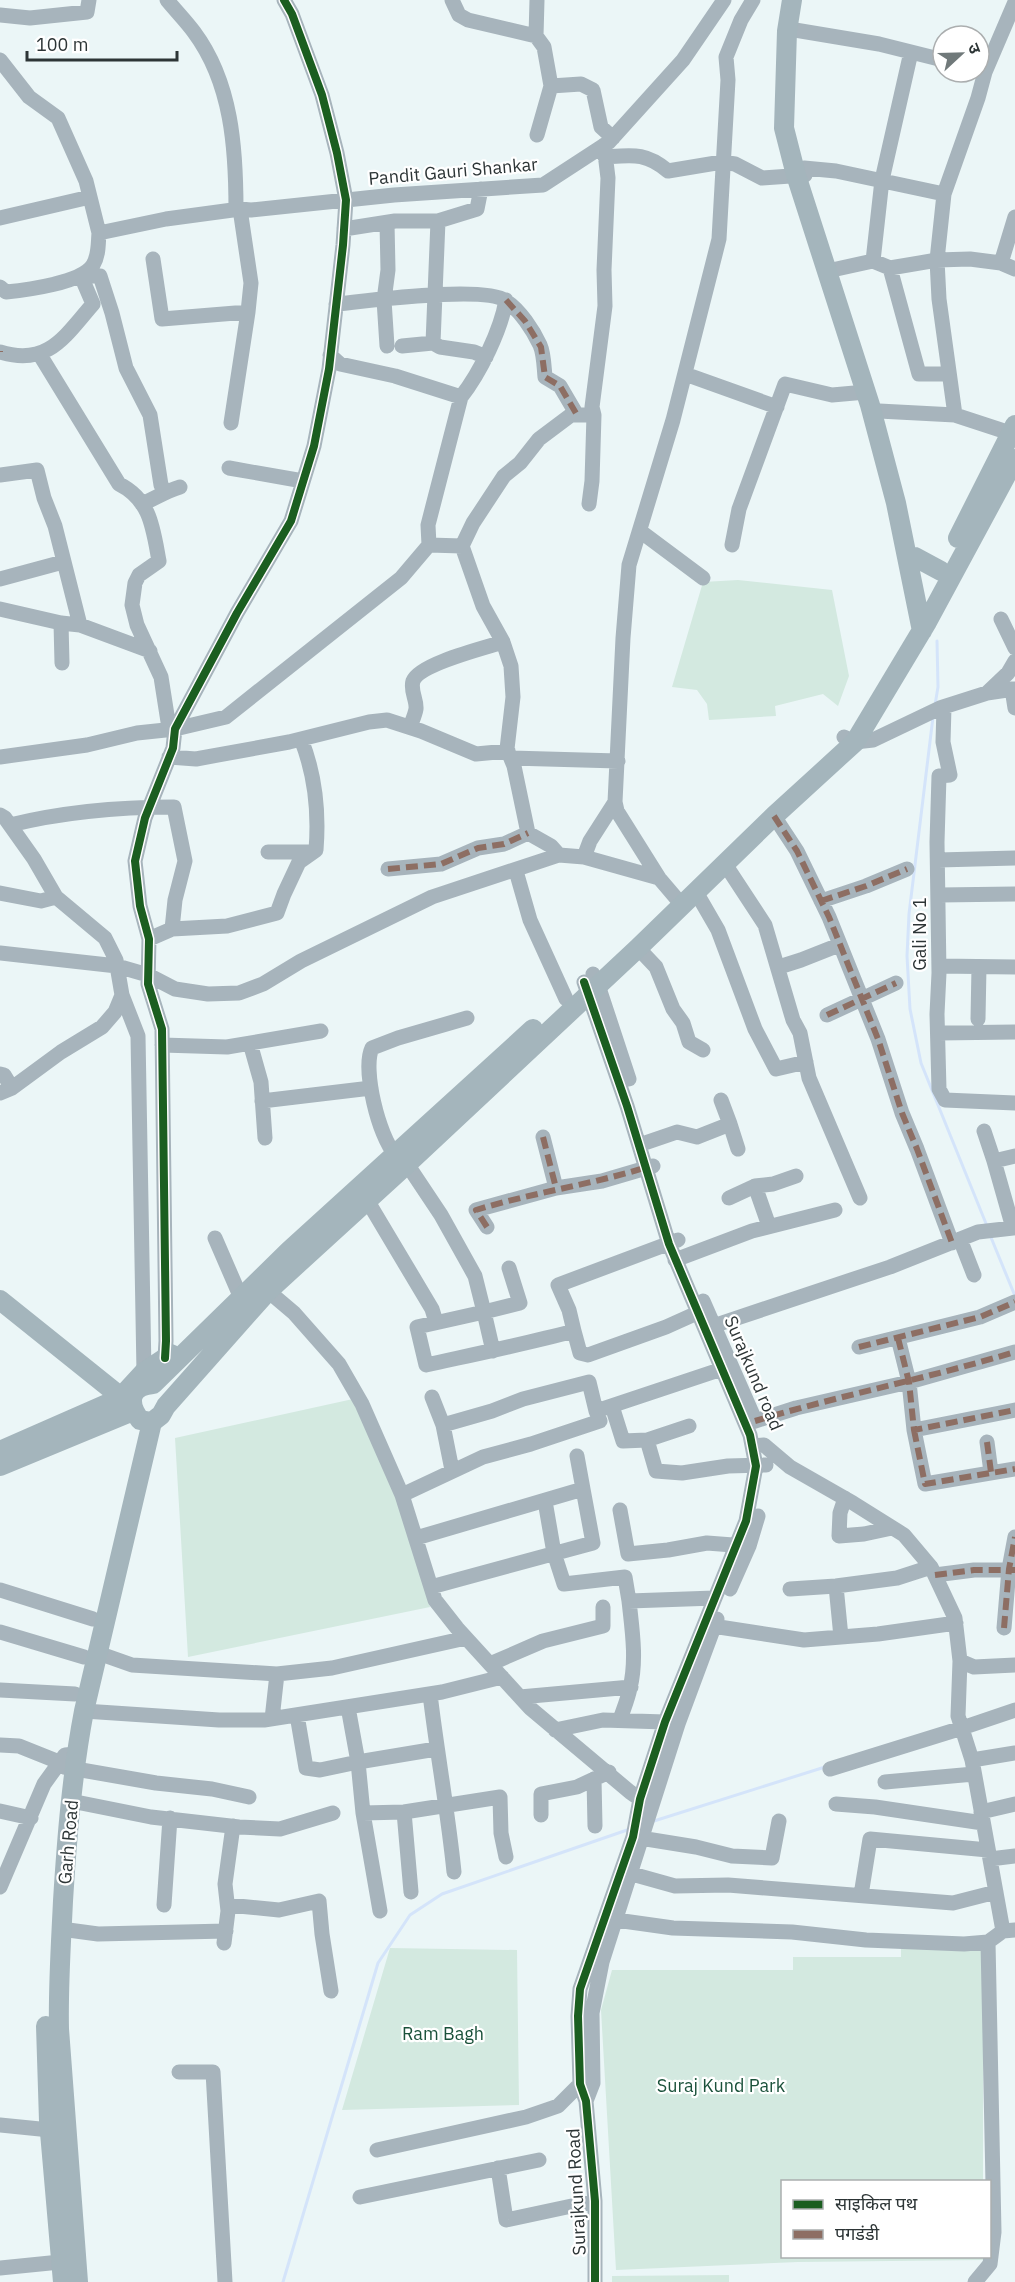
<svg xmlns="http://www.w3.org/2000/svg" width="1015" height="2282" viewBox="0 0 1015 2282" font-family="'IBM Plex Sans','Noto Sans Devanagari',sans-serif">
	<rect width="100%" height="100%" fill="#ebf6f7"/>
	<!-- green -->
	<path fill="#d3e9e0" d="M738 580 832 590 849 676 838 706 823 694 775 706 776 716 709 720 707 704 697 690 672 687 703 582Z
		M353 1399 399 1504 430 1607 188 1657 175 1438Z
		M390 1948 517 1950 519 2105 342 2110Z
		M901 1948 983 1949V2181L782 2182V2256H984V2260L798 2262 616 2270 601 2010 612 1970H793V1957H901Z
		M729 2275V2282H612V2276Z"/>
	<g fill="none" stroke-linecap="round" stroke-linejoin="round">
		<!-- stream -->
		<path stroke="#d4e4fa" stroke-width="3" d="M935 705 938 687 937 641
			M933 717 909 914 907 956 910 1009 921 1063 987 1226
			M990 1235 1015 1296
			M654 1821 825 1767
			M283 2282 378 1963 410 1915 442 1894 630 1829"/>
		<!-- minor -->
		<path stroke="#a7b4bc" stroke-width="15" d="M167 0C176 11 186 21 194 32 232 83 236 149 236 210
			M452 0 459 15 468 20 536 36 544 47 551 86 581 84 593 90 601 127 613 138
			M0 15 30 18 87 12 89 0
			M795 30 879 44 943 60
			M536 36 537 0
			M0 60 29 97 58 118 86 181 99 233
			M537 135 551 86
			M605 157C632 155 646 152 668 171L722 162 735 164 762 178 805 175
			M804 168 836 171 944 194
			M0 218 90 197
			M344 229 395 221H438L477 209 481 189
			M153 259 162 319 248 312 251 283 240 209
			M873 261 882 180 911 52
			M1001 263 1015 217
			M890 268 919 374H948
			M832 270 873 261 890 268 937 260 970 259 1001 263 1015 269
			M0 287 6 292C26 290 82 283 93 265 99 255 98 244 99 233L166 219 240 209 251 210 394 195 543 185 609 142 683 60 724 0
			M336 304C367 301 485 285 506 301 520 310 533 330 540 345 544 354 544 367 545 377L560 386 577 415
			M433 343 438 221
			M387 346 384 300 388 270 387 223
			M402 346 433 343 440 347 474 352 486 357
			M0 352C48 367 65 336 93 304L81 276H100L112 313 126 368 150 415 161 485 165 491
			M40 355 119 484C151 500 153 529 159 561L139 575 135 583 132 605 137 625 161 677 169 728
			M685 374 777 407
			M461 397C480 373 501 330 506 300
			M879 411 955 415 1010 433
			M955 415 939 299 937 260 944 194 978 98 985 72 1015 2
			M231 423 248 312
			M229 468 303 481
			M0 475 37 470 44 498 55 526 80 625
			M142 504C156 498 166 491 180 487
			M589 504 592 481 594 415
			M640 531 703 578
			M429 545 462 546
			M732 545 739 509 785 384 832 395 866 392
			M0 579 63 562
			M0 609 61 623 80 625 150 651
			M1001 619 1015 648
			M61 623 62 663
			M1012 689 1015 708
			M987 693 1008 673 1015 661
			M944 707 943 742 950 775 939 776 937 842 939 973 937 1014 939 1089 945 1100 1015 1103
			M410 727C412 721 415 715 416 709 417 700 410 691 413 681 419 664 484 648 503 642
			M844 737 855 742 873 740 940 708 987 693 1015 689
			M0 757 87 745 137 733 175 729 226 717 401 578 429 545 428 525 461 397 395 376 340 364 330 355
			M169 757 196 759 289 742 369 722 387 720 421 731 476 754 508 751
			M511 758 618 761
			M0 815 5 818 34 859 56 897 105 938 116 960 122 995 138 1036 144 1372
			M774 816 797 851 829 917 878 1039 902 1113 917 1149 952 1243
			M10 825C63 812 119 807 174 807L185 861 175 900 172 929
			M268 852H313
			M559 855 551 846 528 833 514 766 507 749 513 697 511 666 503 642 483 606 462 546 473 523 504 476 520 463 539 439 571 415H594L592 407 605 306 604 270 608 178 604 145
			M584 857 590 841 615 802
			M938 860 1015 858
			M725 864 765 925 793 1020 800 1033 809 1078 860 1198
			M388 869 441 864 478 848 504 844 528 833
			M516 871 530 920 566 999
			M696 892 718 930 755 1029 776 1069 806 1062
			M0 893 41 901 56 897
			M939 895 1015 894
			M821 901 866 886 907 869
			M682 905 659 878 617 811 615 802 623 638 629 565 673 420 719 239 728 80 726 57 741 20 753 0
			M149 939 172 929 227 926 277 913 284 894 299 862 316 850C319 813 315 774 301 739
			M638 948 656 967 673 1009 683 1023 689 1042 703 1050
			M0 953 117 966 148 975 175 989 208 994 239 993 263 984 301 961 432 897 559 855 584 857 659 878
			M939 966 1015 967
			M779 967 801 960 839 945
			M593 974 598 985 629 1079
			M584 982 627 1106 669 1244 750 1435 756 1466 746 1521 665 1722 640 1799 633 1837 580 1989 578 2016 580 2084 586 2101 595 2201V2282
			M827 1015 896 983
			M978 1019 979 967
			M938 1033 1015 1032
			M250 1043 261 1082 265 1138
			M162 1045 227 1047 321 1031
			M0 1074 4 1075 12 1088
			M0 1093 12 1088 61 1052 102 1027 115 1012 122 995
			M262 1101 371 1088
			M730 1124 738 1149
			M984 1131 994 1161 1015 1156
			M543 1137 556 1188
			M639 1145 677 1132 697 1137 730 1124 721 1100
			M395 1154C379 1137 362 1069 372 1048L398 1038 467 1018
			M407 1164 441 1215 475 1276 484 1312 520 1303 509 1268
			M755 1186 773 1184 796 1176
			M729 1198 755 1186 769 1226
			M367 1200 432 1309 436 1322
			M487 1227 476 1210 556 1188 602 1181 653 1166
			M215 1238 241 1298
			M960 1239 974 1275
			M675 1260 752 1231 835 1210
			M261 1285 294 1313 339 1364 362 1404 402 1495 435 1600 457 1628 530 1708 630 1792 640 1799 649 1801
			M703 1301 752 1413
			M707 1328 890 1267 978 1232 1013 1228 994 1161
			M574 1331 569 1310 558 1285 678 1240
			M898 1338 909 1382 914 1430 1015 1410
			M859 1347 980 1317 1015 1302
			M493 1351 484 1312 417 1327 426 1365C476 1354 525 1344 574 1331L580 1353 588 1355 666 1327 706 1309
			M165 1358 166 1341 162 1029 148 984 149 939 140 906 135 861 145 818 173 748 175 729 237 613 291 521 314 446 329 369 343 245 346 200 337 153 322 95 292 14 284 0
			M432 1397 443 1425
			M612 1406 623 1441 647 1440 656 1471 682 1473 728 1466 766 1465
			M746 1424 796 1408 909 1382 1015 1352
			M914 1430 925 1484 1015 1469
			M647 1440 689 1426
			M987 1442 991 1472
			M753 1446 764 1445 790 1467 853 1503 904 1535 931 1567 955 1618 960 1661 958 1716 972 1760 1003 1931
			M452 1470 443 1425 492 1411 523 1399 589 1382 596 1411
			M402 1495 483 1457 531 1444 600 1421 596 1411 722 1369
			M845 1498 840 1513 839 1536 864 1534 892 1528
			M545 1501 554 1553 564 1584 625 1577 629 1601
			M620 1510 628 1554 668 1550 707 1543 746 1546
			M416 1538 583 1489 577 1456
			M935 1575 974 1570H1015
			M836 1586 841 1637
			M431 1587 593 1543 583 1489
			M730 1589 749 1546 758 1516
			M790 1589 836 1586 897 1578 931 1567
			M0 1590 93 1619
			M706 1625 804 1640 878 1634 956 1623
			M1004 1628 1009 1569 1015 1537
			M0 1632 84 1657
			M98 1653 132 1665 277 1674
			M960 1661 974 1667 1015 1665
			M490 1664 543 1641 603 1626V1607
			M0 1690 75 1694
			M430 1694C437 1753 448 1812 454 1872
			M520 1697 631 1687
			M348 1707 358 1762 436 1749
			M84 1711 219 1720H264L442 1692 502 1677
			M297 1715 306 1768 320 1770 358 1762 363 1813 404 1812 500 1797 501 1833 506 1857
			M272 1719 277 1674 332 1668 466 1638
			M620 1720C623 1710 628 1699 630 1688 637 1660 632 1629 629 1601L715 1598
			M555 1730 603 1720 665 1722
			M0 1745 19 1746 59 1762
			M972 1760 1015 1753
			M64 1767 156 1783 212 1789 249 1797
			M830 1769 962 1728 1015 1710
			M594 1779 595 1826
			M885 1782 974 1774
			M71 1801 151 1817 239 1827 280 1829 333 1813
			M836 1804 875 1807 983 1823
			M0 1811 31 1818
			M404 1812 411 1892
			M981 1812 1015 1804
			M363 1813 380 1911
			M541 1815V1794L577 1787 609 1772
			M634 1837 696 1847 732 1856 772 1858 779 1821
			M990 1859 1015 1856
			M632 1874 675 1886 728 1885 953 1903 996 1892
			M0 1887 44 1784 65 1755 76 1754
			M861 1895 870 1839 988 1850
			M164 1905 170 1818
			M228 1905 279 1910 319 1901 322 1934 331 1991
			M609 1919 673 1928 792 1932 866 1940 964 1944 988 1942 1003 1931 1015 1930
			M61 1929 98 1934 226 1931
			M224 1943 228 1911 225 1884 233 1826
			M179 2072H213L225 2282
			M586 2101 593 2083 592 2013 602 1962 678 1724 717 1619
			M0 2125 50 2130
			M377 2150 526 2117 558 2106 580 2084H587
			M498 2168 506 2220 595 2201
			M360 2197 539 2160
			M0 2268 70 2261
			M975 2282 990 2264 994 2232 988 1942"/>
		<!-- major -->
		<path stroke="#a4b5bc" stroke-width="20" d="M792 0 787 31 784 128 796 175 870 405 896 503 922 631
			M958 538 1015 425
			M915 557 941 571
			M0 1300 121 1397
			M152 1422 140 1420C127 1403 129 1386 153 1384L289 1251 533 1029
			M0 1451 114 1401 121 1397 144 1372 171 1354
			M0 1466 133 1411
			M46 2026 49 2121 63 2282
			M78 2282 59 2029C58 1986 61 1944 63 1901 67 1837 72 1774 84 1711L152 1422 161 1415 166 1406 268 1291 407 1164 638 948 774 816 855 742 927 622 1015 459"/>
		<!-- quiet -->
		<path stroke="#8d6e63" stroke-width="6" stroke-dasharray="12 6" stroke-linecap="butt" d="M506 300 525 321 541 347 545 377 560 386 577 415
			M0 351V352
			M774 816 797 851 829 917 878 1039 902 1113 917 1149 952 1243
			M388 869 441 864 478 848 504 844 528 833
			M821 901 866 886 907 869
			M827 1015 896 983
			M543 1137 556 1188
			M487 1227 476 1210C531 1193 589 1185 644 1168
			M898 1338 909 1382 914 1430 1015 1410
			M859 1347 980 1317 1015 1302
			M755 1421C841 1395 929 1378 1015 1352
			M914 1430 925 1484 1015 1469
			M987 1442 991 1472
			M935 1575 974 1570H1015
			M1004 1628 1009 1569 1015 1537"/>
		<defs>
			<path id="cycleway" d="M584 982 627 1106 669 1244 750 1435 756 1466 746 1521 665 1722 640 1799 633 1837 580 1989 578 2016 580 2084 586 2101 595 2201V2282
				M165 1358 166 1341 162 1029 148 984 149 939 140 906 135 861 145 818 173 748 175 729 237 613 291 521 314 446 329 369 343 245 346 200 337 153 322 95 292 14 284 0"/>
		</defs>
		<!-- cycleway casing -->
		<use href="#cycleway" stroke="#fff" stroke-width="11"/>
		<!-- cycleway -->
		<use href="#cycleway" stroke="#1b5e20" stroke-width="8"/>
	</g>
	<g text-anchor="middle" dominant-baseline="central" stroke-width="4.5" stroke-linejoin="round" paint-order="stroke">
		<!-- street labels -->
		<g font-size="18" fill="#2d3536" stroke="#fff">
			<text transform="translate(453 171) rotate(-5)">Pandit Gauri Shankar</text>
			<text transform="translate(919 934) rotate(-90)">Gali No 1</text>
			<text transform="translate(754 1373) rotate(67)">Surajkund road</text>
			<text transform="translate(68 1842) rotate(-85)">Garh Road</text>
			<text transform="translate(576 2192) rotate(-93)">Surajkund Road</text>
		</g>
		<!-- park labels -->
		<g font-size="18" fill="#1a513a" stroke="#fff">
			<text x="443" y="2033">Ram Bagh</text>
			<text x="721" y="2085">Suraj Kund Park</text>
		</g>
	</g>
	<!-- legend -->
	<rect x="781" y="2180" width="210" height="78" fill="#ffffff" stroke="#abaeaf" stroke-width="1.5"/>
	<rect x="793" y="2200" width="30" height="9" fill="#1b5e20" stroke="#abaeaf" stroke-width="1.5"/>
	<text x="835" y="2210" font-size="18" fill="#2d3536">साइकिल पथ</text>
	<rect x="793" y="2230" width="30" height="9" fill="#8d6e63" stroke="#abaeaf" stroke-width="1.5"/>
	<text x="835" y="2240" font-size="18" fill="#2d3536">पगडंडी</text>
	<!-- north arrow -->
	<g transform="translate(961 54) rotate(68)"><circle r="28" fill="#ffffff" stroke="#abaeaf" stroke-width="1.5"/>
	<path d="M0-4.5L10 22L0 15L-10 22Z" fill="#70797a"/>
	<text y="-9" font-size="16" font-weight="bold" text-anchor="middle" fill="#2d3536">उ</text>
	</g>
	<!-- scale -->
	<path d="M27 51v9h150v-9" fill="none" stroke="#2d3536" stroke-width="3"/>
	<text x="36" y="51" font-size="18" fill="#2d3536" stroke="#ffffff" stroke-width="4.5" paint-order="stroke">100 m</text>
</svg>
